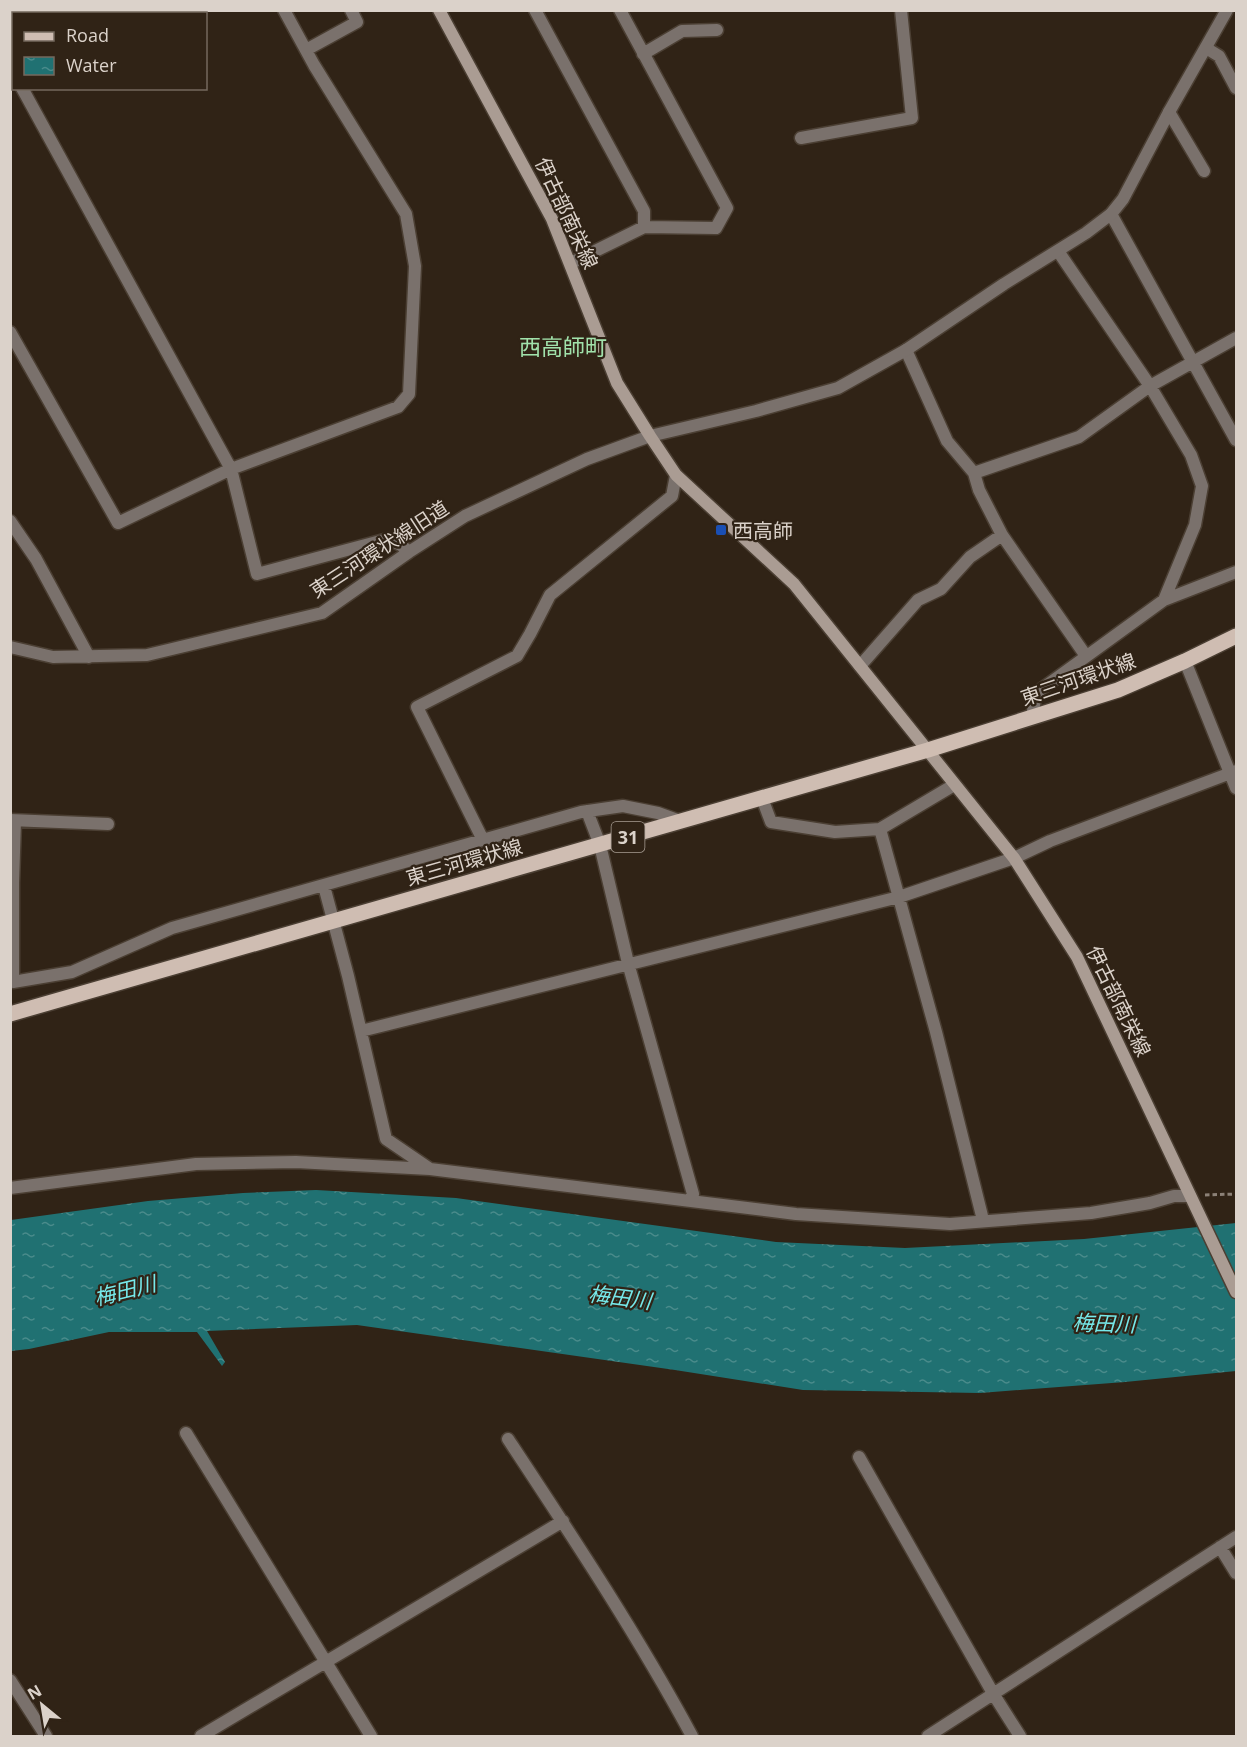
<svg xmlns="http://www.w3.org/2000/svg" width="1247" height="1747" viewBox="0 0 1247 1747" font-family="'Open Sans','Noto Sans JP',sans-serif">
	<defs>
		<pattern id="water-ripples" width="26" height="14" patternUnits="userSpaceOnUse" patternTransform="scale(1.5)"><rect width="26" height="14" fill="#207172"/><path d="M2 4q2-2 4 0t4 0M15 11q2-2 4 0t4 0" fill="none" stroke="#4a8b8b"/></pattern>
	</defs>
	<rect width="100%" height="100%" fill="#302316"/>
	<!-- water -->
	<path fill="url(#water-ripples)" d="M316 1190 456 1198 776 1242 905 1248 1084 1239 1236 1223V1371L1125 1382 980 1393 803 1390 675 1370 357 1325 207 1331 225 1362 222 1366 197 1332H109L29 1349 11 1351V1220L148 1201 243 1193Z"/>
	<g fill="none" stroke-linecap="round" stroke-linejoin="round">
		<defs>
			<path id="minor" d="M535 10 644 211V227
				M55 14 61 10
				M10 38 14 37
				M1206 48 1219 56 1236 88
				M306 50 357 22 351 10
				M643 54 682 31 717 30
				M10 69 14 74
				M22 88 231 469 257 574 388 539 401 545 409 552
				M1169 112 1204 171
				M801 138 912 118 901 10
				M1111 214 1236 440
				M1058 251 1150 386 1191 455 1202 486 1195 525 1164 600
				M571 263 644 227 716 228 727 208 620 10
				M10 332 118 523 231 469 398 407 409 394 415 266 406 214 314 65 284 10
				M906 350 947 441 974 473 979 490 1002 535 1086 656
				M974 473 1079 437 1150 386 1236 338
				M10 521 36 559 89 657
				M10 647 53 657 147 655 322 613 409 552 465 516 587 459 650 436
				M1185 661 1236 788
				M860 666 918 600 941 589 970 557 1002 535
				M1032 717 1036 693 1164 600 1236 572
				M762 798 771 822 835 832 880 829 954 785
				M587 811 600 845 628 963 693 1194 691 1200
				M10 820 108 824
				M15 821 13 883V982L72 972 172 928 581 812 623 806 658 813 680 821
				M880 829 936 1032 983 1220
				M483 840 417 707 517 656 530 634 550 595 672 496 676 475
				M324 886 348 976 386 1139 430 1169
				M361 1031 899 897 1014 858 1050 841 1236 771
				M10 1188 196 1164 296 1162 430 1169 796 1214 950 1224 1091 1213 1150 1203 1174 1196H1190
				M186 1433 371 1736
				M508 1439C572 1536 637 1634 692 1736
				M859 1457 994 1695 1020 1736
				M1220 1547 1236 1573
				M10 1680 46 1736
				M201 1736 563 1521
				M928 1736 1236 1537"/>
			<path id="tertiary" d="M650 436 756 411 838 388 906 350 1004 284 1086 233 1111 214 1123 199 1169 112 1227 10"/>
			<path id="secondary" d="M439 10 552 219 617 383 650 436 676 475 794 584 1014 858 1077 957 1236 1292"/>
			<path id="primary" d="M10 1014 928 750 1118 690 1185 661 1236 636"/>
		</defs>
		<!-- minor casing -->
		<use href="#minor" stroke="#4b3f33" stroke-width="15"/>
		<!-- tertiary casing -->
		<use href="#tertiary" stroke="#4b3f33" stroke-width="15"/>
		<!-- secondary casing -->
		<use href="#secondary" stroke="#4b3f33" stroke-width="15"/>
		<!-- primary casing -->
		<use href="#primary" stroke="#4b3f33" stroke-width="18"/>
		<!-- path -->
		<path stroke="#8c8177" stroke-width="3" stroke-dasharray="4.5 3" stroke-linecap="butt" d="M1205 1195 1236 1194"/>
		<!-- minor -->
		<use href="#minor" stroke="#7a716c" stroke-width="12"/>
		<!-- tertiary -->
		<use href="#tertiary" stroke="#7a716c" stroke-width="12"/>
		<!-- secondary -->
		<use href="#secondary" stroke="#aa9c93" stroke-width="12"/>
		<!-- primary -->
		<use href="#primary" stroke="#cfbdb2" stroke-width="15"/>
	</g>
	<!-- markers -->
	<rect fill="#1a4fb4" stroke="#302316" stroke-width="2" x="715" y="524" width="12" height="12" rx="3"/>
	<g text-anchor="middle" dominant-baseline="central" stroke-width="4.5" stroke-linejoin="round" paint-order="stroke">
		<!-- shield labels -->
		<rect fill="#302316" stroke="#a89e94" stroke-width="1.5" x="611.5" y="822" width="33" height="30" rx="4.5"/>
		<g font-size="18" font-weight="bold" fill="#dbd2ca">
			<text x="628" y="837">31</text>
		</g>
		<!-- street labels -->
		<g font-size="20" fill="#dbd2ca" stroke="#302316">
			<text transform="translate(567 213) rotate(65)">伊古部南栄線</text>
			<text transform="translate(379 549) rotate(-33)">東三河環状線旧道</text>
			<text transform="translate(1078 679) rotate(-19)">東三河環状線</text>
			<text transform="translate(464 862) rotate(-16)">東三河環状線</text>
			<text transform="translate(1119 1001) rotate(64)">伊古部南栄線</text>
		</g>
		<!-- poi labels -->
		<g font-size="20" fill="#dbd2ca" stroke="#302316" text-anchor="start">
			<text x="733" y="530">西高師</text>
		</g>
		<!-- water labels -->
		<g font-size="21" font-style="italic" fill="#76e9ea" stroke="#302316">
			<text transform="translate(125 1290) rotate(-14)">梅田川</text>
			<text transform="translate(620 1297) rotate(7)">梅田川</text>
			<text transform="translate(1104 1323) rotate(2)">梅田川</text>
		</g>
		<!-- quarter labels -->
		<g font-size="22" fill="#a1e2ab" stroke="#302316">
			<text x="563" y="346">西高師町</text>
		</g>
	</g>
	<!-- border -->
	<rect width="1247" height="1747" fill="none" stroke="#dbd2ca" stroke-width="24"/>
	<!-- legend -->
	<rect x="12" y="12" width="195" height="78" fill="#302316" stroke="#74695e" stroke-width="1.5"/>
	<rect x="24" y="32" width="30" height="9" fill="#cfbdb2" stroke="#74695e" stroke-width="1.5"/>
	<text x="66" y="42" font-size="18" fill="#dbd2ca">Road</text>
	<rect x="24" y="57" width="30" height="18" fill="url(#water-ripples)" stroke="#74695e" stroke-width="1.5"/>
	<text x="66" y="72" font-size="18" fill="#dbd2ca">Water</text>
	<!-- north arrow -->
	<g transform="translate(42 1705) rotate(330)" stroke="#302316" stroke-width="4.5" paint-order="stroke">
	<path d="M0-4.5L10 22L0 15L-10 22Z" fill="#dbd2ca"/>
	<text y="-9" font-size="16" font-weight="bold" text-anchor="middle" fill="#dbd2ca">N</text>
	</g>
</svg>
